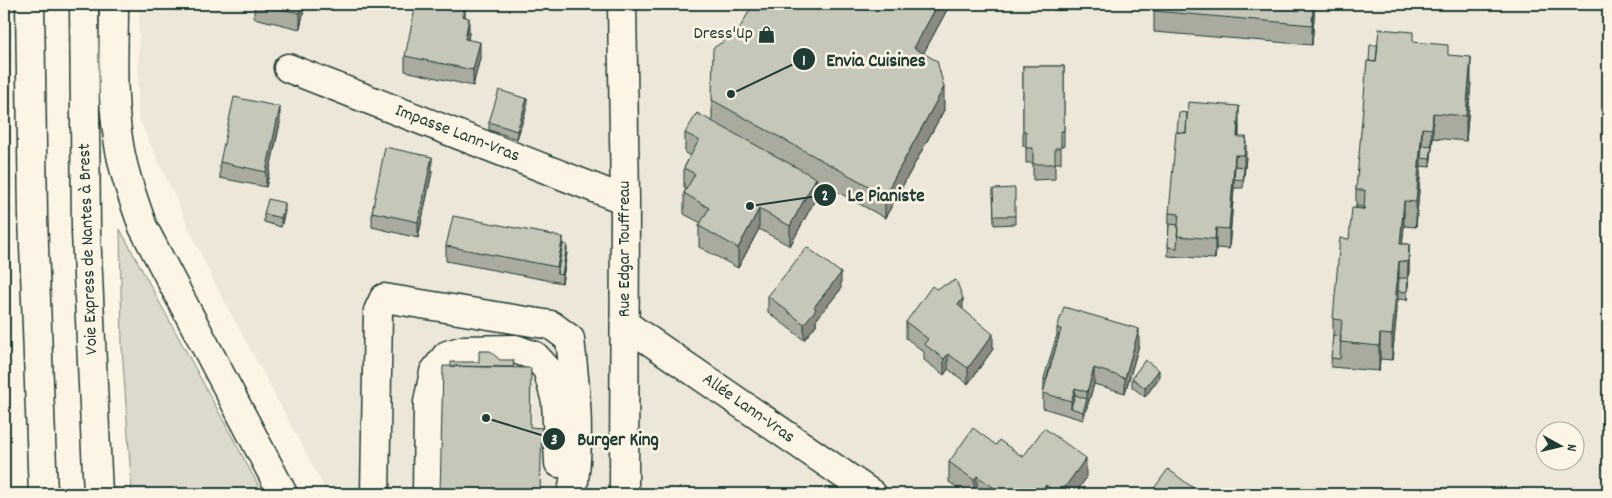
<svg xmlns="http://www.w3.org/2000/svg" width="1612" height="498" viewBox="0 0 1612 498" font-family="Dekko,sans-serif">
	<rect width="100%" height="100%" fill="#fcf5e5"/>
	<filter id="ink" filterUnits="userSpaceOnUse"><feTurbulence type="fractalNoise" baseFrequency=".02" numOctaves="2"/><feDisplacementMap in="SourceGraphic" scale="10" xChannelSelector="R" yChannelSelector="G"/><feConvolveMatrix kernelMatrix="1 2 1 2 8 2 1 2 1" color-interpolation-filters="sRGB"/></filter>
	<g filter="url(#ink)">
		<!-- built -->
		<path fill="#ece7d8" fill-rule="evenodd" d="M139 4H1608V494H328L213 280 138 117ZM1544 430H1574V460H1544Z"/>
		<!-- green -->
		<path fill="#dcdacc" stroke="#7e8c80" d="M120 229 263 494H132L122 347Z"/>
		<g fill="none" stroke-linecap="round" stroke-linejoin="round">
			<defs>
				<path id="minor" d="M622 4 625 200 624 494
					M288 68 625 200
					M625 324 872 494
					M375 494 378 311 384 298 551 325 570 339C576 391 581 443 572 494
					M427 494 428 402 434 372 447 355 464 350 515 349 535 356 547 369 556 401 559 463"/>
				<path id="highway" d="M30 4 33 217 43 494
					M84 4 86 232 98 494
					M114 4C114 49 111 94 118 138 122 169 133 198 143 227L283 494"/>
			</defs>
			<!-- minor casing -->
			<use href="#minor" stroke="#1f3d34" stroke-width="31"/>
			<!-- highway casing -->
			<use href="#highway" stroke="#1f3d34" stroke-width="31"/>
			<!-- minor -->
			<use href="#minor" stroke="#fcf5e5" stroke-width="28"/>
			<!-- highway -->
			<use href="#highway" stroke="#fcf5e5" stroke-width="28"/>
		</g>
		<!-- wall -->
		<path fill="#a9ab9f" stroke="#1f3d34" d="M254 4H305L300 29 254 18Z
			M465 4V17L469 33 468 40 480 58 473 86 405 71V56Z
			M948 4V8L923 54 944 110 885 218 816 180V198L790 246 759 229 738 268 699 247V226L701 223 684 214V193L686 189 684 188V168L690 156 685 153V133L712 121V100Z
			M1053 4H1100V10H1053Z
			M1315 4 1312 45 1154 32V11Z
			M1413 42 1448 55 1471 82 1466 141 1433 138 1430 167 1421 166 1416 227 1404 226 1402 244H1409V270L1407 300 1398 299 1392 360 1380 359 1379 371 1331 367 1333 335V319L1356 208V190L1369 61 1378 45Z
			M1023 66H1064V146H1061V163H1055V179L1033 180V163H1026V146H1023Z
			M527 107 517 139 489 130V122Z
			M280 123 266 187 220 178V162Z
			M1239 126V137L1246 157 1244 176 1243 188H1234L1229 249 1216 248 1215 259 1168 256 1169 213Z
			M432 172 418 238 372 227V212Z
			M993 189 1015 216V224L994 225Z
			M285 211 281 227 264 222V214Z
			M563 244 567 253 562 283 446 261V246Z
			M841 289 816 320V325L804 340 768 312V296Z
			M963 309 993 349 968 384 948 369 944 375 924 360V352L906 338V322Z
			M1057 328 1139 345 1125 393 1094 384 1083 420 1043 408V393L1044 387V379L1057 335Z
			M1132 378H1159L1145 397 1132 387Z
			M996 445 1023 457 1086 478 1075 494H966L949 482V462Z"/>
		<!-- shaded-wall -->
		<path fill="#8a8b82" stroke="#1f3d34" d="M302 4H305L300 29V13Z
			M464 4H465V16L462 32V16Z
			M938 4H948V8L914 71V48Z
			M1313 4H1315L1312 45V25Z
			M469 18V33L465 55V39Z
			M480 42V58L473 86V70Z
			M1471 57V82L1466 141V116Z
			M944 87V110L885 218V195Z
			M527 99V107L517 139V131Z
			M1239 106V126L1237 157V137Z
			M280 107V123L266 187V172Z
			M1433 113V138L1430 167 1432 129Z
			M1422 128V153L1421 158V166L1416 227V202Z
			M1246 137V157L1244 176V155Z
			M1235 155V175L1234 179V188L1229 249V229Z
			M432 157V172L418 238V222Z
			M816 178V198L790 246V226Z
			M1404 201V226L1401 261 1400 244Z
			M285 203V211L281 227V218Z
			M759 209V229L738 268V248Z
			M1216 228V248L1215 259V239Z
			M563 237V252L557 274V267Z
			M1409 244V270L1407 300 1408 262Z
			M567 245V253L562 283V275Z
			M1399 261V286L1398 291V299L1392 360V335Z
			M841 273V289L816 320V325L804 340V324L814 307Z
			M963 298V313L958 305Z
			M1139 329V345L1125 393V378Z
			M993 334V349L968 384V368Z
			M1380 334V359L1379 371V346Z
			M948 354V369L944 375V359Z
			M1094 368V384L1083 420V412L1087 399V392Z
			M1159 370V378L1145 397V388Z
			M1075 388V404L1071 408V401Z
			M1086 458V478L1075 494H1060Z
			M977 476V494H974V480Z
			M1046 485V494H1039Z"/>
		<!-- building -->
		<path fill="#c5c7b9" stroke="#1f3d34" d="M257 4H302L300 13Z
			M416 4H464L462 16 469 18 465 39 480 42 473 70 405 56Z
			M753 4H938L914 48 937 61 944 87 885 195 712 100 713 48 737 33Z
			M1155 4H1313L1312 25 1154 11Z
			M1379 29 1413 32V42L1448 45V55L1471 57 1466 116 1433 113 1432 129 1422 128 1416 202 1404 201 1400 244H1409L1408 262 1399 261 1392 335 1380 334 1379 346 1340 342 1342 320 1333 319 1340 238 1349 239 1352 208 1364 209 1365 190H1356L1367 61 1376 62Z
			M1370 45H1378L1376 62 1369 61Z
			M1023 66H1064V131H1061V148H1055V164H1033V148H1026V131H1023Z
			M499 90 527 99 517 131 489 122Z
			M234 97 280 107 266 172 220 162Z
			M1188 102 1239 106 1237 137H1246L1244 155H1235L1229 229 1216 228 1215 239 1177 236 1179 214 1169 213 1176 132 1186 133Z
			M1179 112 1187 113 1186 133 1177 132Z
			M697 113 816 178 790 226 759 209 738 248 699 226 709 208 684 193 695 174 684 168 699 140 685 133Z
			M1422 145 1432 146 1430 159 1421 158Z
			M385 147 432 157 418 222 372 212Z
			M1235 166 1244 167 1243 180 1234 179Z
			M1015 188V216H994L993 189Z
			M268 199 285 203 281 218 264 214Z
			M1356 206 1364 207V209L1356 208Z
			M453 216 563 237 557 267 446 246Z
			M1169 224 1178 225 1177 248 1168 247Z
			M563 244 567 245 562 275 557 274Z
			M807 247 841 273 814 307 816 309 804 324 768 296Z
			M1399 278H1408L1407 292 1398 291Z
			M956 280 963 298 958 305 993 334 968 368 948 354 944 359 924 344 928 339 906 322 932 286 936 289Z
			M1064 307 1139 329 1125 378 1094 368 1087 392 1075 388 1071 401 1043 393 1061 329 1057 328Z
			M1057 335H1059L1046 380 1044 379Z
			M1333 335 1341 336 1340 359 1331 358Z
			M479 351H490L500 360H514L513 367 451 366V362H479Z
			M1145 360 1159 370 1145 388 1132 378Z
			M443 366 531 368 530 427 542 428 540 494H440Z
			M1075 395 1087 399 1083 412 1071 408Z
			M973 428 996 445 999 440 1023 457 1044 428 1086 458 1060 494H1058L1046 485 1039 494H1003L977 476 974 480 949 462Z
			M1168 469 1200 493 1199 494H1150Z
			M1522 490 1529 494H1519Z"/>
	</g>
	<!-- icons -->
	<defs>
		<symbol id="shop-bare" viewBox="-9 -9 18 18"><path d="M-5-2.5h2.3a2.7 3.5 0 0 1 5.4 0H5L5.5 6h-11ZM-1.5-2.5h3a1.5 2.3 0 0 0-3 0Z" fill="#1f3d34" stroke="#fcf5e5" stroke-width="2.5" paint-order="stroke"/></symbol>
	</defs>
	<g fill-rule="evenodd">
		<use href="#shop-bare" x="754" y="22" width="25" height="25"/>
	</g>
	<g text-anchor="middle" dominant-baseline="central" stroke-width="5" stroke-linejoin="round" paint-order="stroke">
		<!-- poi labels -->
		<g font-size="18" fill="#1f3d34" stroke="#fcf5e5" text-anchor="end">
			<text x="753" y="34">Dress'Up</text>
		</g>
		<!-- street labels -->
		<g font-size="18" fill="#1f3d34" stroke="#fcf5e5">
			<text transform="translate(457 134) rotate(21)">Impasse Lann-Vras</text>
			<text transform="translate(89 249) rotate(-92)">Voie Express de Nantes à Brest</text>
			<text transform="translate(625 249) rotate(-90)">Rue Edgar Touffreau</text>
			<text transform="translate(748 409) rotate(35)">Allée Lann-Vras</text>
		</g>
	</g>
	<!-- callouts -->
	<path fill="none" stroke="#1f3d34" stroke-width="2" d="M731 94L804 59M750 206L825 195M486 418L554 439"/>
	<g fill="#1f3d34" stroke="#fcf5e5" stroke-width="2">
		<circle cx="731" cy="94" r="5"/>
		<circle cx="750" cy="206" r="5"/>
		<circle cx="486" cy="418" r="5"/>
		<circle cx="804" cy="59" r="12"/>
		<circle cx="825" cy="195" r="12"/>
		<circle cx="554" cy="439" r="12"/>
	</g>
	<g font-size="15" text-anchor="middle" font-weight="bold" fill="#fff">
		<text x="804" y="65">1</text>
		<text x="825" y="200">2</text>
		<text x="554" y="444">3</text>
	</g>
	<g font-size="19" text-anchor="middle" font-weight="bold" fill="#1f3d34" stroke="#fcf5e5" stroke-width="5" stroke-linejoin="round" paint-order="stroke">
		<text x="876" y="66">Envia Cuisines</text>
		<text x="886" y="201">Le Pianiste</text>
		<text x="618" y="445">Burger King</text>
	</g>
	<!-- margin -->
	<rect width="1612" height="498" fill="none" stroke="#fcf5e5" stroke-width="20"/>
	<rect x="10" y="10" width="1592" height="478" fill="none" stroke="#1f3d34" stroke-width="2" filter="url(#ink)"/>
	<!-- north arrow -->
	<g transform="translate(1560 446) rotate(98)"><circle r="24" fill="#fcf5e5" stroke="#a4ab9e"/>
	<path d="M0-4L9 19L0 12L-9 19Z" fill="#1f3d34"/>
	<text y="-8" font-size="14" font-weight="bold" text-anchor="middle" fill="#1f3d34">N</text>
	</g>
</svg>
